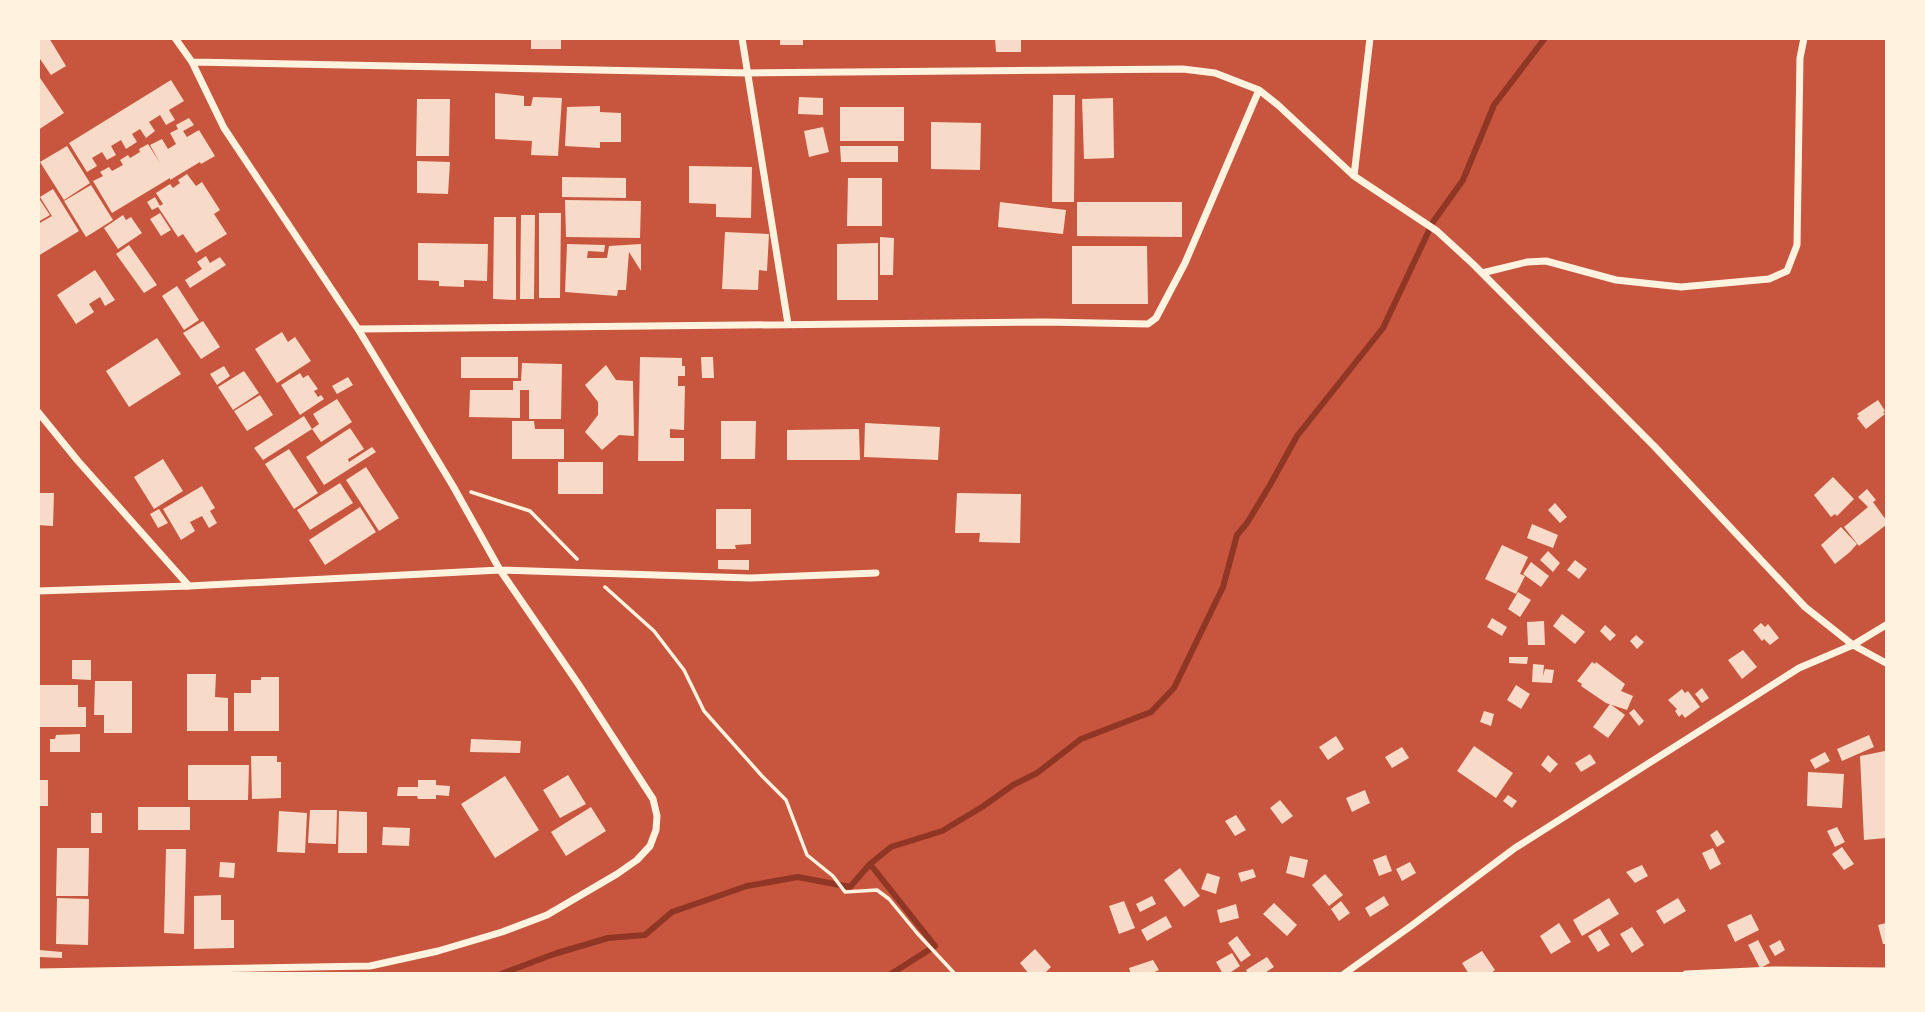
<svg xmlns="http://www.w3.org/2000/svg" width="1925" height="1012" viewBox="0 0 1925 1012" font-family="Karla,sans-serif">
	<rect width="100%" height="100%" fill="#c8553d"/>
	<g fill="none" stroke-linecap="round" stroke-linejoin="round">
		<!-- stream -->
		<path stroke="#8f3625" stroke-width="6" d="M870 864 935 946 891 974
			M501 974 554 954 608 938 645 935 672 912 747 886 798 877 850 887 870 864 891 847 942 831 982 807 1013 785 1037 773 1081 739 1151 712 1174 688 1223 587 1237 535 1247 523 1270 485 1297 436 1383 328 1433 222 1463 180 1494 105 1545 38"/>
	</g>
	<!-- building -->
	<path fill="#f7dbc8" d="M38 38H49L66 66 51 75 38 56Z
		M531 38H561V49H531Z
		M780 38H803V45H780Z
		M995 38H1021V52H996Z
		M38 75 64 113 38 130Z
		M171 80 184 101 169 110 175 120 166 125 160 115 149 122 155 131 146 138 140 129 132 134 137 142 126 149 121 140 111 146 116 155 107 160 102 152 92 158 97 166 87 172 69 143Z
		M495 93 524 96V106H531L533 97 562 98 558 156 531 155 532 141 495 139Z
		M1053 95H1075L1074 202H1052Z
		M799 97 823 98V115L798 114Z
		M1113 98 1114 158 1084 159 1082 99Z
		M417 99H450L449 156H416Z
		M600 106V112L621 113V142H600V148L565 146 567 107Z
		M840 107H904V141H840Z
		M189 118 194 125 183 131 187 137 199 130 215 156 201 164 200 162 170 180V178L112 213 93 181 103 176 100 172 109 167 112 171 123 165 120 160 128 155 130 158 140 152 139 149 148 144 160 163 150 145 162 139 168 149 176 144 170 133 178 129 176 125Z
		M931 122 981 123 980 170 931 169Z
		M823 127 829 152 809 157 804 131Z
		M67 146 90 183 64 200 40 162Z
		M840 146H898V162H841Z
		M417 161 450 162 448 194 417 193Z
		M689 166 752 167 751 218 716 217V204L689 203Z
		M187 174 196 186 202 182 220 210 214 214 227 234 196 253 183 234 178 237 158 207 163 204 156 193 170 184 173 188 180 183 178 180Z
		M562 177 626 178V198L562 197Z
		M848 178H882V226H847Z
		M91 185 113 220 86 237 64 201Z
		M53 189 79 231 38 256V224L52 216 40 197Z
		M38 197 50 215 38 222Z
		M155 197 160 206 152 210 147 202Z
		M565 200 641 201 640 238 566 237Z
		M1000 202 1066 210 1063 234 998 227Z
		M1077 202H1182V237L1077 236Z
		M160 213 171 230 161 236 150 219Z
		M539 213H561L560 298H539Z
		M123 215 126 220 131 217 142 233 118 249 104 228Z
		M521 215H535L534 299H520Z
		M494 217H516V300L493 299Z
		M725 232 769 234 767 271 759 270 758 290 722 289Z
		M880 237 894 238 893 275H880Z
		M418 243 488 244 487 281 464 280V287L439 286V281L418 280Z
		M878 243V300H837V244Z
		M567 244 605 245 604 252 588 251 587 258H607L609 246 641 244V271L629 252 626 290H618L617 296 565 292Z
		M129 245 157 285 144 293 116 254Z
		M1072 246H1147L1148 304H1072Z
		M206 256 210 263 220 257 226 265 190 288 185 280 202 269 197 262Z
		M95 270 115 300 105 306 100 297 89 304 94 312 76 324 57 295Z
		M177 286 199 320 184 330 162 296Z
		M203 321 220 347 201 359 183 333Z
		M282 332 288 342 295 337 311 361 277 383 255 349Z
		M157 338 181 374 129 407 106 371Z
		M461 357H518V378H461Z
		M640 357 682 358V366H685V376H678V386H685L684 430 670 429V438H684V461H638Z
		M701 357H713L714 378H702Z
		M522 363 562 364 561 419H529V390H520V418L469 417 470 390H513V381H521Z
		M606 365 616 380 633 381 634 436 619 435 602 450 585 432 598 415V402L585 385Z
		M224 366 230 376 217 385 210 374Z
		M244 371 259 393 233 410 218 387Z
		M300 373 303 378 308 375 318 389 314 391 318 397 321 395 324 399 300 415 281 385Z
		M348 377 353 385 337 394 332 386Z
		M260 395 273 415 247 431 234 411Z
		M337 399 352 422 321 442 312 429 319 424 313 414Z
		M1878 400 1885 411 1883 412 1885 414 1866 429 1857 418 1859 416 1857 414Z
		M304 416 312 429 263 460 254 448Z
		M512 421H534L535 429H564V459H512Z
		M721 421H756L755 459H721Z
		M865 423 940 427 938 460 864 457Z
		M350 428 364 449 348 459 349 462 372 447 376 452 324 485 306 457Z
		M859 429 860 460H787V430Z
		M289 449 318 493 294 509 265 464Z
		M163 459 183 491 154 509 134 477Z
		M558 462H603V494H558Z
		M366 467 399 518 379 531 346 480Z
		M1833 477 1854 499 1837 516 1835 514 1831 517 1814 495Z
		M340 483 353 503 310 530 297 510Z
		M202 486 215 508 210 511 217 523 209 528 202 516 190 522 195 531 181 540 163 509Z
		M1867 489 1876 500 1873 502 1886 520V525L1859 546 1844 527 1868 507 1858 497Z
		M38 493H54L53 526 38 525Z
		M957 493 1021 494 1020 543 979 542 980 533H955Z
		M1555 503 1567 517 1560 523 1548 510Z
		M360 507 376 532 325 565 309 540Z
		M159 509 168 523 158 528 150 514Z
		M716 509H751V544L735 545 736 549H716Z
		M1532 524 1558 535 1553 548 1527 538Z
		M1841 527 1857 544 1850 552 1835 564 1821 545Z
		M1502 545 1528 557 1520 574 1525 576 1516 594 1485 579Z
		M1548 551 1560 563 1553 572 1540 560Z
		M718 560H749V570L718 569Z
		M1575 560 1587 569 1579 579 1567 570Z
		M1531 562 1549 576 1541 587 1523 574Z
		M1518 592 1531 600 1520 617 1508 609Z
		M1562 614 1585 632 1575 644 1553 626Z
		M1492 618 1507 627 1502 636 1487 627Z
		M1544 621 1545 645H1528L1527 622Z
		M1761 623 1765 627 1768 624 1779 638 1770 645 1764 639 1762 641 1753 630Z
		M1605 625 1616 635 1610 641 1600 631Z
		M1636 635 1644 642 1637 649 1630 641Z
		M1743 650 1757 667 1742 679 1728 660Z
		M1509 657H1528L1527 664 1509 663Z
		M72 660H91V680L72 679Z
		M1592 662 1595 664 1596 662 1625 684 1621 691 1633 696 1627 710 1606 703 1581 686 1582 684 1577 681Z
		M1533 664 1544 665 1543 676 1545 669 1554 670 1552 683 1532 682Z
		M187 674H216L215 697 228 698V731H187Z
		M261 677H279V731H234V693H251V680H261Z
		M95 681H132V733H104V715H94Z
		M38 685H78V707H86V727H38Z
		M1516 685 1530 694 1521 709 1507 700Z
		M1702 688 1709 698 1702 703 1695 694Z
		M1682 689 1685 693 1688 691 1700 707 1685 718 1682 714 1679 717 1675 711 1677 709 1668 700Z
		M1610 704 1625 715 1608 738 1593 727Z
		M1634 709 1644 721 1639 726 1629 713Z
		M1484 711 1494 714 1491 726 1480 722Z
		M80 734V752H50V739H55L56 735Z
		M1869 735 1874 747 1842 761 1837 749Z
		M1336 736 1344 749 1328 760 1319 747Z
		M471 739 521 741 520 753 470 752Z
		M1474 746 1513 773 1496 798 1457 771Z
		M1402 747 1409 758 1392 768 1385 757Z
		M1885 751 1886 763V838L1864 840 1860 756Z
		M1825 752 1830 761 1815 769 1810 760Z
		M1590 754 1596 763 1581 772 1575 763Z
		M1548 755 1558 764 1550 773 1541 765Z
		M251 756H277V762H281V798L252 799Z
		M188 765H249L248 800H188Z
		M1808 772 1844 774 1842 808 1807 806Z
		M568 775 586 804 560 818 543 790Z
		M505 776 539 830 495 858 461 804Z
		M38 780H48V806H38Z
		M418 780H436V785L450 786 449 796 436 795V799H418L417 796H397L398 787H418Z
		M1365 790 1370 803 1352 812 1346 798Z
		M1508 795 1517 801 1512 808 1503 801Z
		M1280 800 1293 816 1282 824 1270 808Z
		M138 807H190V830H138Z
		M591 807 606 831 566 856 551 832Z
		M310 810H337L336 844 308 843Z
		M279 811 307 813 305 853 277 852Z
		M339 811 367 812V853H338Z
		M91 813H102V833H91Z
		M1236 815 1246 830 1235 836 1225 821Z
		M383 827 410 828 409 846 382 845Z
		M1837 827 1845 842 1835 847 1827 831Z
		M1717 830 1725 842 1717 847 1710 835Z
		M1842 847 1854 864 1844 870 1832 854Z
		M57 848H89L88 896H56Z
		M1713 848 1721 864 1710 870 1702 853Z
		M166 849H186L184 934 164 933Z
		M1386 855 1392 871 1379 876 1373 860Z
		M1290 856 1308 860 1304 878 1286 873Z
		M220 862 235 863 234 878 219 877Z
		M1410 862 1416 873 1402 881 1396 869Z
		M1642 865 1648 876 1635 883 1626 872Z
		M1180 868 1200 896 1184 907 1164 880Z
		M1253 869 1256 877 1241 882 1238 873Z
		M1207 873 1220 877 1216 894 1201 889Z
		M1325 874 1343 895 1329 906 1312 885Z
		M221 895V920H234V948L194 949V896Z
		M1152 896 1156 904 1140 912 1136 904Z
		M1384 896 1389 905 1370 917 1365 908Z
		M57 898 89 899 88 945 56 944Z
		M1609 898 1619 914 1582 936 1573 920Z
		M1678 898 1686 911 1664 924 1656 911Z
		M1124 901 1135 928 1119 934 1109 906Z
		M1341 901 1350 913 1339 921 1331 909Z
		M1274 903 1297 925 1287 936 1263 914Z
		M1236 904 1239 918 1220 923 1217 910Z
		M1751 914 1759 930 1735 942 1727 925Z
		M1166 916 1172 927 1147 941 1141 930Z
		M1559 923 1571 942 1551 954 1540 936Z
		M1886 923V944H1883L1878 925Z
		M1632 927 1644 945 1632 953 1620 934Z
		M1600 929 1610 945 1598 952 1588 936Z
		M1237 936 1251 955 1241 962 1228 943Z
		M1758 940 1770 963 1760 968 1748 945Z
		M1780 940 1785 950 1775 956 1769 946Z
		M1035 949 1051 967 1044 974H1029L1020 963Z
		M39 950 62 952V958L39 957Z
		M1482 951 1495 970 1490 974H1469L1462 963Z
		M1232 953 1240 966 1228 974H1223L1216 962Z
		M1267 957 1274 967 1263 974H1248L1246 970Z
		M1153 960 1159 970 1150 974H1131L1129 968Z"/>
	<g fill="none" stroke-linecap="round" stroke-linejoin="round">
		<!-- path -->
		<path stroke="#fff3e0" stroke-width="3.5" d="M471 492 530 511 577 559
			M605 587 654 631 684 670 704 711 762 776 786 800 807 855 833 876 845 892 877 890 889 899 917 933 955 974"/>
		<!-- minor -->
		<path stroke="#fff3e0" stroke-width="7" d="M742 38 788 324
			M192 62 748 73 1183 69 1215 73 1259 90 1278 105 1354 176 1437 231 1473 264 1655 447 1805 607 1853 645 1886 663
			M1354 176 1370 38
			M1482 273 1527 262 1546 261 1616 280 1681 287 1769 279 1787 271 1797 245 1800 58 1804 38
			M358 329 1045 322 1148 324 1156 318 1185 263 1259 90
			M38 412 78 461 189 586
			M38 591 189 586 500 570 750 578 876 573
			M38 972 370 966 438 951 502 932 547 915 617 874 637 860 650 846 656 830 657 816 653 799 579 685 500 570 453 486 358 329 224 128 192 62 175 38
			M1344 974 1411 926 1515 848 1799 668 1853 645 1886 625
			M1686 974 1773 970 1886 971"/>
	</g>
	<!-- border -->
	<rect width="1925" height="1012" fill="none" stroke="#fff3e0" stroke-width="80"/>
</svg>
